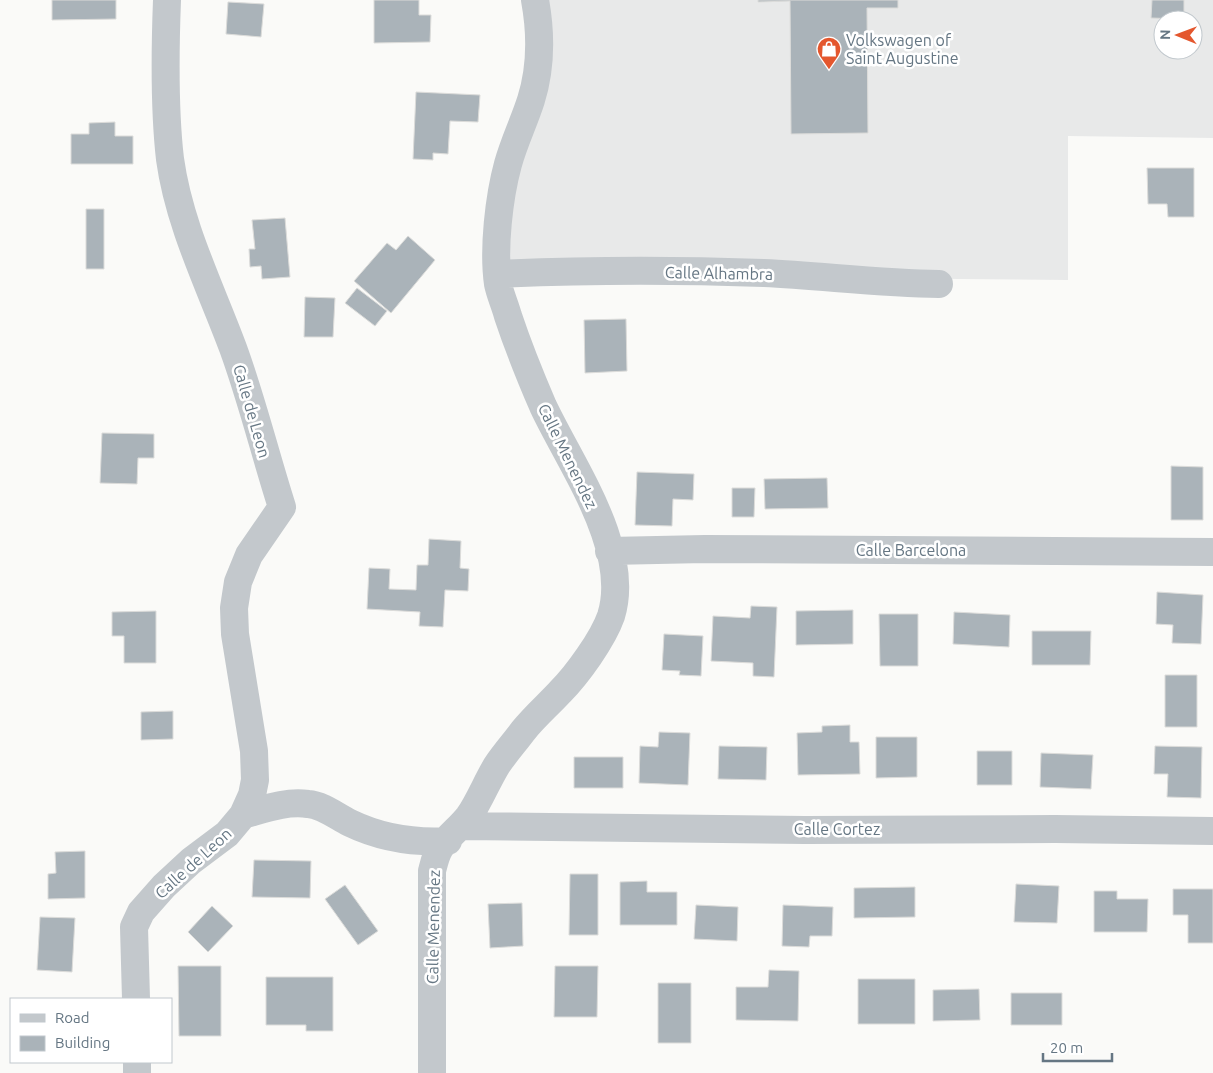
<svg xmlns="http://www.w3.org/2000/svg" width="1213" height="1073" viewBox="0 0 1213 1073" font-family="Ubuntu,sans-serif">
	<rect width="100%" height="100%" fill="#fafaf8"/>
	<!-- built -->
	<path fill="#e8e9e9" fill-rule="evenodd" d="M539 0H1213V138L1068 136V280L507 275 509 162ZM1163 20H1193V50H1163Z"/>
	<!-- building -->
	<path fill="#aab3b9" stroke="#dcdcda" d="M52 0H116V19L52 20Z
		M374 0H419V15H431L430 42 374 43Z
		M758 0H898V8H867L868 133 791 134 790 1 758 2Z
		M1152 0H1184V19L1151 18Z
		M228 2 264 4 261 37 226 34Z
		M416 92 480 95 478 122 450 121 448 154 433 153V160L413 159Z
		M115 122V136H133V164H71V134H89V123Z
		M1147 168H1194V217H1168L1167 204H1148Z
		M86 209H104V269H86Z
		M285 218 290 277 262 279 261 266 250 267 249 249H255L252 220Z
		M408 236 435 260 391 313 354 281 387 243 396 250Z
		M357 288 387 311 375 326 345 303Z
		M305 297 335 298 333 337H304Z
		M626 319 627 371 585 373 584 320Z
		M102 433 154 434V458H138L137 484 100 483Z
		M1171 466 1203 467V520H1171Z
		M637 472 694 474 693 500 673 499 672 526 635 525Z
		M827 478 828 508 765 509 764 479Z
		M732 488H755L754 517H732Z
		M429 539 461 541 460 568 469 569 468 591 445 590 443 627 419 626 420 612 367 609 369 568 390 569 389 589 416 590 417 565H428Z
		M1157 592 1203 595 1201 644 1172 643 1173 625 1156 624Z
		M751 606 777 607 774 677 753 676V663L711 661 713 616 750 618Z
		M853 610V644L796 645V611Z
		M156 611V663H124V636H112V612Z
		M954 612 1010 615 1009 647 953 644Z
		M879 614H918V666H880Z
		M1032 631H1091L1090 665H1032Z
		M664 634 703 636 701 676 679 675 680 671 662 670Z
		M1165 675H1197V727H1165Z
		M173 711V739L141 740V712Z
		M850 725V742H859L860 774 798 775 797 733 822 732V726Z
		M659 732 690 733 688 785 639 783 640 746 658 747Z
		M876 737H917V777L876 778Z
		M719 746 767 747 766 780 718 779Z
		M1155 746 1202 747 1201 798 1167 797 1168 774H1154Z
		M977 751H1012V785H977Z
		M1041 753 1093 755 1091 789 1040 787Z
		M574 757H623V788H574Z
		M85 851V898L48 899V874L56 873 55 852Z
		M254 860 311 861 310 898 252 897Z
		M570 874H598V935H569Z
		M647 881V892H677V925H620V882Z
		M1016 884 1059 886 1057 923 1014 922Z
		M345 885 378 931 358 945 325 899Z
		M915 887V917L854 918V888Z
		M1173 889H1213V943H1188V915H1173Z
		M1094 891H1117V899H1148L1147 932H1094Z
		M522 903 523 946 490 948 488 904Z
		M696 905 738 907 737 941 694 939Z
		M783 905 833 907 832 936H810L809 947 782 946Z
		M212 906 233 926 208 952 188 932Z
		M40 917 75 918 72 972 37 970Z
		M178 966H221V1036H179Z
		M555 966H598L597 1017H554Z
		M769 970 799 971 798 1021 736 1020V987H768Z
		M266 977H333V1031H306V1025H266Z
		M858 979H915V1024H858Z
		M658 983H691V1043H658Z
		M979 989 980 1020 933 1021V990Z
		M1011 993H1062V1025H1011Z"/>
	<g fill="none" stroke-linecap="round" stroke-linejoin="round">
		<!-- minor -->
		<path stroke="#c3c8cc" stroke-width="28" d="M498 274C586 270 676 270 764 273 823 276 881 283 939 284
			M609 551 705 549 1213 552
			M243 815C265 809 285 801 308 804 323 805 336 816 350 823 381 838 413 843 448 841
			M462 826 805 830 1055 829 1213 831
			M136 999 134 927 141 912 164 886 191 861 227 834 243 815 252 795 255 780 254 751 235 634 234 608 238 582 249 555 282 507C265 454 252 400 233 348 210 286 179 225 170 159 164 107 165 52 167 0
			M137 1062V1073
			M432 1073V871C434 863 436 854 440 848 448 836 461 827 469 816 480 800 487 781 497 765 505 753 515 742 523 731 534 717 548 705 560 692 577 675 603 639 611 616 632 549 570 464 543 406 530 376 518 346 508 316 505 305 500 294 498 284 493 249 499 197 508 164 514 142 524 122 531 100 541 68 541 33 535 0"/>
	</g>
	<!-- icons -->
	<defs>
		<symbol id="shop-pin" viewBox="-11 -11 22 30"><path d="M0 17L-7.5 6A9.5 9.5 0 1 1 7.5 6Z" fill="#e4572e" stroke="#fff"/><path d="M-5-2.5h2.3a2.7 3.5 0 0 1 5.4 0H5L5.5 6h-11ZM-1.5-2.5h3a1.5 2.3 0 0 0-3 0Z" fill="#fff"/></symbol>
	</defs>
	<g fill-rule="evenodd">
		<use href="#shop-pin" x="815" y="35" width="28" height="38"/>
	</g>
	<g text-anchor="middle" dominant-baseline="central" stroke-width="5" stroke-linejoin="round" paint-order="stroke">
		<!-- poi labels -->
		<g font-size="16" fill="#657683" stroke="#fff" text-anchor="start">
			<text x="846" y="40">Volkswagen of<tspan x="846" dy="18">Saint Augustine</tspan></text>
		</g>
		<!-- street labels -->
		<g font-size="16" fill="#657683" stroke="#fff">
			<text transform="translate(719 273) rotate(1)">Calle Alhambra</text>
			<text transform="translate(252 411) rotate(74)">Calle de Leon</text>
			<text transform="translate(568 456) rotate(64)">Calle Menendez</text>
			<text x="911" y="550">Calle Barcelona</text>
			<text x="837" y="829">Calle Cortez</text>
			<text transform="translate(193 863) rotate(-42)">Calle de Leon</text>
			<text transform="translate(433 927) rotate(-89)">Calle Menendez</text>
		</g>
	</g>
	<!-- legend -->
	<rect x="10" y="998" width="162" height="65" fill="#ffffff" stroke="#c1c8cd"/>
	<rect x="20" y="1014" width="25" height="8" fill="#c3c8cc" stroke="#c1c8cd"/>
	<text x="55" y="1023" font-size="15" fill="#657683">Road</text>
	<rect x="20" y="1036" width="25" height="15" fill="#aab3b9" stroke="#c1c8cd"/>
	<text x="55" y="1048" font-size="15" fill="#657683">Building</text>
	<!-- north arrow -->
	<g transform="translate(1178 35) rotate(271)"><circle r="24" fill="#ffffff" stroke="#c1c8cd"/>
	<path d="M0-4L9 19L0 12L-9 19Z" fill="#e4572e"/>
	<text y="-8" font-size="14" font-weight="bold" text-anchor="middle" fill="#657683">N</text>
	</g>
	<!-- scale -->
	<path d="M1043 1053v8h69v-8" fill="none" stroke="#657683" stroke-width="2.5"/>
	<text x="1050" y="1053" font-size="15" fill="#657683" stroke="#ffffff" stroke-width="4" paint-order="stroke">20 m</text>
</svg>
